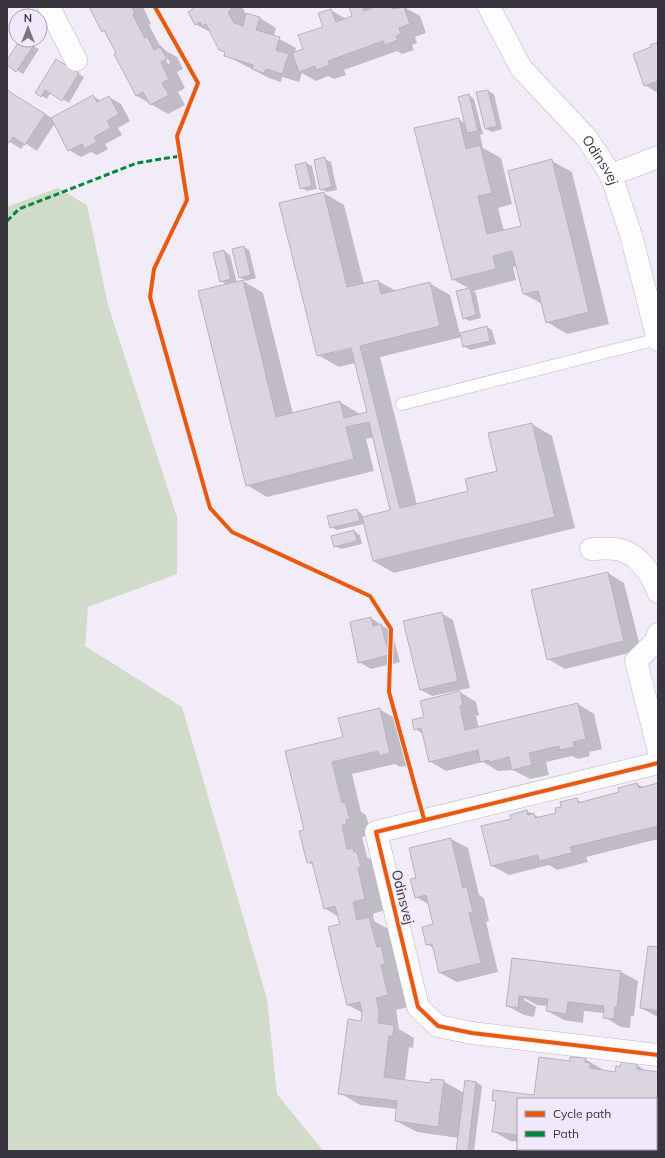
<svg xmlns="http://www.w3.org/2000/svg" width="665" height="1158" viewBox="0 0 665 1158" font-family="Mulish,sans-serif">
	<rect width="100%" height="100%" fill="#f1ecf7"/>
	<!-- green -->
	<path fill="#d1dbca" d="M58 188 87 205 108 305 177 517V574L88 607 85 646 182 707 267 999 277 1094 323 1151H7V207Z"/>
	<!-- shadow -->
	<path fill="#0003" fill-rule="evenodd" d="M90 7H143L151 24 149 25 159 44 166 51 177 57 183 69 177 72 185 88 178 92 185 105 168 114 137 96 115 54 117 53 107 33 103 31ZM164 56H166L170 63 168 64Z
		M193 7H242L247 16V14L260 18 276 28 274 36 296 48 295 53 305 49 324 27 331 10 346 19 353 16 350 7H404L420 16 426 33 415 37 417 43 412 45 414 50 402 54 397 51 344 70 346 75 334 79 328 76 316 81 302 73 299 82 282 77 281 82 269 78 225 55 226 53 220 49 212 33 195 24Z
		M21 40 39 49 23 74 7 64Z
		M658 43V91L656 92 645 85 652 48Z
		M56 60 84 77 69 103 51 92 47 99 36 92Z
		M7 86 9 92 52 118 93 96 101 101 109 97 121 104 130 121 118 128 122 135 105 144 108 149 97 155 91 152 81 157 69 150 55 123 37 151 25 143 21 149 7 140Z
		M488 91 494 94 502 129 492 132 486 129 478 93Z
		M469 95 474 99 483 134 480 135 483 148 501 158 512 204 498 208 504 231 523 226 552 161 572 172 609 324 567 334 547 322 542 304 524 294 517 266 513 267 516 280 473 291 476 293 481 318 469 321 464 318 470 289 452 279 458 119 465 123Z
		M325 159 331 162 337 190 327 192 321 189Z
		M306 163 312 166 317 189 307 191 301 188Z
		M324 193 344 205 364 284 378 281 396 291 429 283 450 295 460 334 487 327 492 330 496 344 470 350 464 346 462 337 380 357 417 505 469 492 498 471 532 424 552 436 575 528 394 573 373 561 364 524 337 530 331 527 357 510 362 514 363 517 392 510 374 437 366 439 374 471 267 497 247 485 227 285 221 281 224 251 230 255 237 283 243 281 263 293 293 414 340 402 360 414 368 413 355 363 339 367 318 355ZM355 345 356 347 333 353V351Z
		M244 247 249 250 256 278 246 281 240 277Z
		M354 531 360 535 362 544 341 549 335 546Z
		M608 573 624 583 641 650 565 669 548 659Z
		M441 613 453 620 470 688 432 696 421 690Z
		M371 618 392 632 400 662 371 669 359 662Z
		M460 692 476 702 479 715 476 716 479 728 578 704 594 714 602 749 589 752 590 756 578 759 572 756 546 762 549 775 530 779 513 770 498 771 483 762 446 771 429 761 423 734 415 729 425 718Z
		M379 709 400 721 410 765 400 767 395 764 352 774 361 812 366 815 370 830 367 836 362 837 367 857 373 861 385 910 373 914 374 921 390 930 408 1007 396 1010 399 1029 414 1038 413 1048 409 1047 405 1080 431 1084 443 1081 464 1093 465 1081 476 1082 482 1086 474 1151H457L459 1138 417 1132 396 1121 397 1109 360 1105 340 1093 362 1022 363 1013 348 1005 339 917 324 908 314 866 307 862 306 830 287 752 344 738Z
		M637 784 643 787 658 784V839L586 857 588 862 557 870 549 865 509 875 492 866 512 819 527 811 540 818 557 814 562 807 576 799 582 803 621 793Z
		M451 839 468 848 479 895 484 898 489 921 486 922 498 972 457 982 440 973 434 949 427 944 434 925 430 905 416 897 418 879Z
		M658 948V1017L641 1008Z
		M512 959 621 972 638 981 634 1016H631L630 1028 621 1027 604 1017V1013L584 1011 583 1023 564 1020 547 1011 548 1006 537 1005 524 998V1000L536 1007 534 1017 524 1015 507 1006Z
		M585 1059 602 1069V1071L616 1073 637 1065 646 1071 658 1073V1121H656V1099H518V1142L510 1141 493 1131 497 1102 493 1100 535 1096 570 1062Z"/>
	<!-- building -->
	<path fill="#dad5df" stroke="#b7b3bc" d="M89 7H132L135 14 133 15 145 38 147 36 154 50 160 47 167 59 161 62 169 79 162 83 169 95 150 105 143 92 136 96 114 54 116 53 104 30 102 32Z
		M192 7H231L232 9 228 12 234 23 243 26 246 13 260 17 256 30 280 37 276 50 289 54 282 74 266 69 264 73 252 69 253 65 224 56 225 52 219 50 206 24 202 26 200 22 195 25 188 12 193 9Z
		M349 7H363L364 11 375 7H391L392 9 404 7 410 24 399 28 401 34 396 36 398 40 385 45 383 41 328 61 330 65 316 70 315 66 299 72 292 53 303 49 298 35 323 27 318 13 331 9 336 22 352 16Z
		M20 40H25L34 45 16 72 7 65V60Z
		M658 42V81L644 86 633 54 651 47 650 45Z
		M56 59 79 73 62 101 45 90 41 97 35 93Z
		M7 90 45 114 25 145 13 137 9 143 7 142Z
		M488 90 497 126 485 129 476 92Z
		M469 94 478 131 467 133 458 97Z
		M93 95 97 102 109 96 119 114 107 121 111 128 94 137 97 142 84 149 82 144 68 151 51 118Z
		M459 118 466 149 480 145 492 193 478 196 487 234 521 226 508 171 552 159 589 312 546 323 538 291 523 294 512 251 493 256 496 269 452 280 414 128Z
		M325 157 332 187 320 190 314 160Z
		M306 162 312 186 300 189 295 165Z
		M324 192 347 287 378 280 381 294 430 282 440 326 360 346 400 508 468 491 465 479 497 471 488 433 532 423 555 517 373 561 362 517 390 510 369 422 346 427 354 459 246 486 198 291 243 280 276 417 340 401 344 418 367 412 351 348 317 356 279 203Z
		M244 246 251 275 239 278 232 249Z
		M224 250 231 279 220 282 213 253Z
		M470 288 476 315 463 319 456 291Z
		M487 326 490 341 463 347 460 333Z
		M357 509 360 521 330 528 327 516Z
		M354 530 357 541 334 547 331 536Z
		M608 572 624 641 547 660 531 590Z
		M442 612 458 681 420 690 403 621Z
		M371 617 373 626 381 624 389 655 358 663 350 622Z
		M460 691 463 705 460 706 465 730 578 703 586 739 573 742 574 747 560 750 559 746 529 753 532 765 512 770 509 757 490 762 489 760 480 762 478 750 429 762 421 728 414 730 412 720 424 717 420 701Z
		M380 708 390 753 379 756 378 751 332 762 342 803 345 802 350 819 346 820 347 824 342 825 347 849 353 848 354 852H357L361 867 358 868 365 899 353 902 357 920 369 917 377 947 381 946 385 964 381 965 388 995 376 998 379 1011 378 1023 394 1025 393 1036H389L384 1077 430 1083 431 1079 444 1080 438 1127 395 1121 397 1101 338 1094 348 1019 361 1021 362 1012 360 1002 347 1005 328 927 340 924 335 906 324 909 312 862 307 863 299 831 304 830 285 751 343 737 338 718Z
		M637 783 639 788 658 783V826L570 847 572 853 539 861 538 855 491 866 481 826 511 819 510 815 527 810 528 815 534 813 535 818 556 813 555 808 561 807 560 802 577 798 578 803 619 792 618 788Z
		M451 838 463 888 467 887 473 912 469 913 481 963 439 973 432 944 426 945 422 927 433 924 426 895 415 898 410 879 416 878 409 848Z
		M648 946 658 947V1011L640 1008Z
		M512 958 621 971 617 1007H615L614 1019 603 1018 604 1006 568 1002 566 1014 546 1011 548 999 519 996 518 1008 506 1006Z
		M539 1057 570 1061V1057L586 1058 585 1062 590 1063V1068L615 1072 616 1066 620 1067 621 1062 637 1064V1069L658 1072V1114H656V1099H518V1135L492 1132 496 1101H492L493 1090 534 1095Z
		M465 1080 476 1082 468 1151H456Z"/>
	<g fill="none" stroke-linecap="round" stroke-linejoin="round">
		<defs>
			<path id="service" d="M402 404 658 339"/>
			<g id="minor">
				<path d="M49 7 76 60"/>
				<path id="s1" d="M489 7 521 68 586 137 611 175 631 235 658 340"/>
				<path d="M611 175 658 157"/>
				<path d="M591 549C599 549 608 548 616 549 637 552 652 574 658 592"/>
				<path d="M658 634 655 642 636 661 658 748"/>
				<path d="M658 763 376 832 418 1007 438 1026 472 1033 658 1055"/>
			</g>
		</defs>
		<!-- service casing -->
		<use href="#service" stroke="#bdb8c2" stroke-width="13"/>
		<!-- minor casing -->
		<use href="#minor" stroke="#bdb8c2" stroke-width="23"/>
		<!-- service -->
		<use href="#service" stroke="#fdfcfe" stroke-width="12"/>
		<!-- minor -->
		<use href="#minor" stroke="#fdfcfe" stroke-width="22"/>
		<!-- quiet -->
		<path stroke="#00873e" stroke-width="3" stroke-dasharray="6 3" stroke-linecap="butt" d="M7 221 19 209 137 163 180 156"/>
		<defs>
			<path id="cycleway" d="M155 7 198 83 177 136 187 200 154 269 150 297 210 508 232 532 370 596 391 629 389 692 424 819
				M658 763 376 832 418 1007 438 1026 472 1033 658 1055"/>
		</defs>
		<!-- cycleway casing -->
		<use href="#cycleway" stroke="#f1e8fb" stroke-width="6"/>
		<!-- cycleway -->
		<use href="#cycleway" stroke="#e8590c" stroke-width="4"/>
	</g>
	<g text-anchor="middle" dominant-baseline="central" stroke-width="3" stroke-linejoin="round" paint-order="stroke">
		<!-- street labels -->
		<g font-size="14" fill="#39353e" stroke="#f1e8fb">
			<text stroke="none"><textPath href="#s1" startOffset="191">Odinsvej</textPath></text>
			<text transform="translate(403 897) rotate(76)">Odinsvej</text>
		</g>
	</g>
	<!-- border -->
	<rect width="665" height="1158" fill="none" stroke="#39353e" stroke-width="16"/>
	<!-- legend -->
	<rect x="517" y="1098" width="140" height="52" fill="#f1e8fb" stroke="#a7a0af"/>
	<rect x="525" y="1111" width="20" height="6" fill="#e8590c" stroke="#a7a0af"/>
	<text x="553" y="1118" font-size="12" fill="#39353e">Cycle path</text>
	<rect x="525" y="1131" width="20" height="6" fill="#00873e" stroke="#a7a0af"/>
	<text x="553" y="1138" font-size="12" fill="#39353e">Path</text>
	<!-- north arrow -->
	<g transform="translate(28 28)"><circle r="19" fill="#f1e8fb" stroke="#a7a0af"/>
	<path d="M0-3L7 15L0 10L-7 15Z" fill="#79757f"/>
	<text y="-6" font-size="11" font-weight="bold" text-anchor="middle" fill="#39353e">N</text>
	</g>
</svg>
